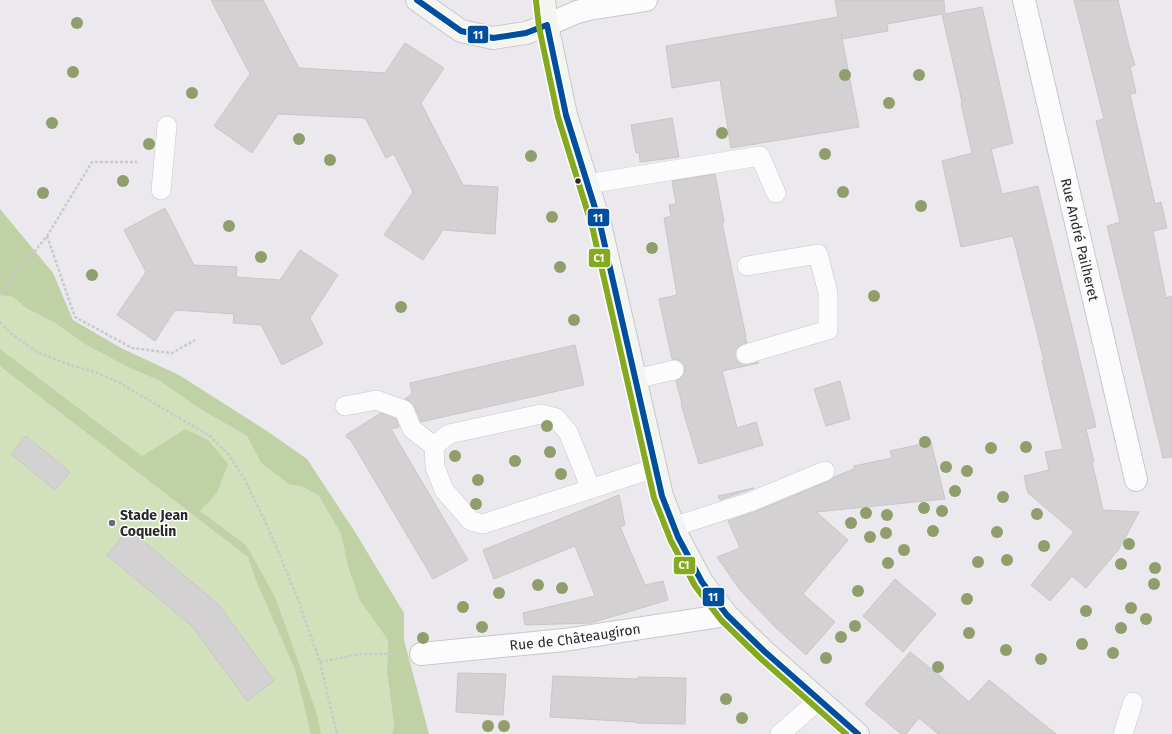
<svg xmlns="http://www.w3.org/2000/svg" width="1172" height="734" viewBox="0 0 1172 734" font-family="'Fira Sans',sans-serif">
	<rect width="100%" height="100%" fill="#ece9ee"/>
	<!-- green -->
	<path fill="#d2e1bb" d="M0 295 13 297 26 308 55 323 128 367 160 381 200 409 247 436 261 463 290 485 301 486 319 496 341 534 348 567 360 601 388 640 387 673 394 725 392 734H0V356L203 507 217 493 185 429 142 456 4 353 0 349Z"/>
	<!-- forest -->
	<path fill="#c0d1a5" d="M0 209 53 273 73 320 121 348 179 375 267 431 307 459 355 532 404 613V640L429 734H392L394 725 387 673 388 640 360 601 348 567 341 534 319 496 301 486 290 485 261 463 247 436 200 409 160 381 128 367 87 345 55 323 26 308 13 297 0 295Z
		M0 349 142 456 185 429 208 440 228 464 217 493 200 511 246 545 275 597 316 711 321 734H311L295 669 255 578 248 557 0 366Z"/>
	<!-- building -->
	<path fill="#d4d1d2" stroke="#c9c6c8" d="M211 0H263L299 68 385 73 405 43 444 68 421 103 463 185 498 187 495 234 443 230 423 260 384 235 413 192 394 154 386 158 365 118 278 114 252 153 214 126 250 74Z
		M835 0H944L945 14 982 7 1013 143 991 149 1002 194 1038 186 1096 427 1086 429 1094 462H1092L1103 510 1139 512 1119 549 1086 588 1072 576 1050 601 1031 585 1074 532 1028 493 1024 476 1049 470 1045 452 1063 449 1042 361H1044L1013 236 961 247 942 161 972 153 961 103 962 102 942 14 887 24 888 31 842 39 841 33 859 127 731 148 720 80 672 88 666 46 838 17Z
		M1074 0H1118L1129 46 1135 65 1130 67 1136 93 1130 94 1155 204 1161 202 1167 228 1153 231 1166 298 1172 296V457L1163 458 1107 226 1120 222 1096 121 1104 119Z
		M672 118 679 157 640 162 639 152 636 153 631 125Z
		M715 174 724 222 722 223 746 337H745L747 342 738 347 735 351V357L738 362 743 365H749L758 362 759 363 722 371 737 428 756 422 763 445 699 464 681 404H682L676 381 681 378 684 374 685 367 682 362 678 360 672 359 659 299 677 295 664 218 671 216 669 205 676 204 672 181Z
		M165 208 194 265 237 267 236 277 280 280 300 250 338 275 310 318 323 344 282 365 261 325 233 323 234 314 175 310 155 341 117 315 146 272 124 230Z
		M575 345 584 385 421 422 414 405 411 402 405 399 412 394 410 383Z
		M840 381 850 419 826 426 814 389Z
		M381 413 396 419 399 427 391 429 468 560 433 579 350 439H348L346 435Z
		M26 436 70 472 55 490 11 454Z
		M931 442 945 499 816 512 848 540 803 594 835 622 806 655 775 627 740 590 717 557 740 548 728 521 754 512 829 481 834 477 854 469V466L892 458 890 451Z
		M754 488 720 500 718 496Z
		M619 495 625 525 620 527 645 585 663 581 668 600 591 623 525 625 523 613 595 596 575 546 494 579 483 550Z
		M129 529 219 605 274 681 247 701 192 626 107 555Z
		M895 579 936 614 903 652 863 616Z
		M910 652 939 675 969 702 989 680 1056 734H938L919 718 906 734H901L865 704Z
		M458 673 506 674 503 715 456 712Z
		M553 676 638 679V677L686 678 685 724 636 723V722L550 717Z"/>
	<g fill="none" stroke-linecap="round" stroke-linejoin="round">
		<defs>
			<path id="lane" d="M587 184 760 156 776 193
				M161 190 167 126
				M746 354 828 330V293L818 254 747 266
				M635 379 674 370
				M345 406 376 400 404 410 412 429 434 446
				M591 489 568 432 556 418 541 414 449 434 434 446 435 467 444 490 471 521 483 524 655 468
				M673 527 750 502 825 471
				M780 734 819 700
				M1123 734 1133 702"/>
			<g id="street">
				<path id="s1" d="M1024 0 1136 480"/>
				<path d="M547 25 577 12 589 9 646 0"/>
				<path id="s2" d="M421 654 564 640 727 615"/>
			</g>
			<path id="secondary" d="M417 0 461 31 493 38 526 33 547 25
				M544 0 547 25 566 115 600 224 662 496 678 537 702 582 727 615 764 651 858 734"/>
		</defs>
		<!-- lane casing -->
		<use href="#lane" stroke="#c9c7cb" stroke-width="20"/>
		<!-- street casing -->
		<use href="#street" stroke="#c9c7cb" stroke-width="24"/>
		<!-- secondary casing -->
		<use href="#secondary" stroke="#c9c7cb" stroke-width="24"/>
		<!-- path -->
		<path stroke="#cac9cb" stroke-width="2.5" stroke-dasharray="3 2" stroke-linecap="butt" d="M47 236 75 317 132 348 172 353 195 340
			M0 295 47 236 92 162H137
			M0 322 13 335 35 351 70 365 95 372 118 382 210 436 228 454 244 478 270 532 297 597 320 662 337 734
			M320 662 362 654H395"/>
		<!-- lane -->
		<use href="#lane" stroke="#fcfcfc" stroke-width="19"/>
		<!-- street -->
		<use href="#street" stroke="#fcfcfc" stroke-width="22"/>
		<!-- secondary -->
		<use href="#secondary" stroke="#f3f5f1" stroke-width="22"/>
		<defs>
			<path id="bus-1" d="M417 0 461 31 493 38 526 33 547 25
				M547 25 566 115 600 224 662 496 678 537 702 582 727 615 764 651 858 734"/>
			<path id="bus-2" d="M536 1 539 27 558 117 592 226 654 498 671 541 695 586 721 620 759 657 846 734"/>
		</defs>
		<!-- bus-1 casing -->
		<use href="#bus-1" stroke="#fff" stroke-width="9"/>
		<!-- bus-2 casing -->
		<use href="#bus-2" stroke="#fff" stroke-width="9"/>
		<!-- bus-1 -->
		<use href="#bus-1" stroke="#004f9e" stroke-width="6"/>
		<!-- bus-2 -->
		<use href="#bus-2" stroke="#85aa20" stroke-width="6"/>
	</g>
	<!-- trees -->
	<g fill="#909e6b">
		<circle cx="77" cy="23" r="6"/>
		<circle cx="73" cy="72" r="6"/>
		<circle cx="845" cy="75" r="6"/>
		<circle cx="919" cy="75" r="6"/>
		<circle cx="192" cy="93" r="6"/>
		<circle cx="889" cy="103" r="6"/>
		<circle cx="52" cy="123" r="6"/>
		<circle cx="722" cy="133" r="6"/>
		<circle cx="299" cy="139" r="6"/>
		<circle cx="149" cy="144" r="6"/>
		<circle cx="825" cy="154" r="6"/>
		<circle cx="531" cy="156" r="6"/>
		<circle cx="330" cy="160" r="6"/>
		<circle cx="123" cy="181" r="6"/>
		<circle cx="843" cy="192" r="6"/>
		<circle cx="43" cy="193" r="6"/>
		<circle cx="921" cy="206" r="6"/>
		<circle cx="552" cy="217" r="6"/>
		<circle cx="229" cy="226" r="6"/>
		<circle cx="652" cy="248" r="6"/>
		<circle cx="261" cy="257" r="6"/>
		<circle cx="560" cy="267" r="6"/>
		<circle cx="92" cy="275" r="6"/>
		<circle cx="874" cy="296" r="6"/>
		<circle cx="401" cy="307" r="6"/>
		<circle cx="574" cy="320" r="6"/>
		<circle cx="547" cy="426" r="6"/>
		<circle cx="925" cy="442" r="6"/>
		<circle cx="1026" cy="447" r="6"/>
		<circle cx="991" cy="448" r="6"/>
		<circle cx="550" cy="452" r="6"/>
		<circle cx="455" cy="456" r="6"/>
		<circle cx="515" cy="461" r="6"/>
		<circle cx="946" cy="467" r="6"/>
		<circle cx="967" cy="471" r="6"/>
		<circle cx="561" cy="474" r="6"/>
		<circle cx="478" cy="480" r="6"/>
		<circle cx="955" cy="491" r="6"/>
		<circle cx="1003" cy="497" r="6"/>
		<circle cx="476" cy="504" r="6"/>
		<circle cx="924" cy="508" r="6"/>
		<circle cx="942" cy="511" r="6"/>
		<circle cx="866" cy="513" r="6"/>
		<circle cx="1037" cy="514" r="6"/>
		<circle cx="887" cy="515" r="6"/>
		<circle cx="851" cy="523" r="6"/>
		<circle cx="933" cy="531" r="6"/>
		<circle cx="997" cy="532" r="6"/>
		<circle cx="886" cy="533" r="6"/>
		<circle cx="870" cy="537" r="6"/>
		<circle cx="1129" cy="544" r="6"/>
		<circle cx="1044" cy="546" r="6"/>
		<circle cx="904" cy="550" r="6"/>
		<circle cx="1007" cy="560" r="6"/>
		<circle cx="978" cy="562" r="6"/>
		<circle cx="888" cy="563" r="6"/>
		<circle cx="1121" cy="564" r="6"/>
		<circle cx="1155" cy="568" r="6"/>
		<circle cx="1154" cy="584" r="6"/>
		<circle cx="538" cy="585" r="6"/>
		<circle cx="562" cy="588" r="6"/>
		<circle cx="858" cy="591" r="6"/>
		<circle cx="499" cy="593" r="6"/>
		<circle cx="967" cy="599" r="6"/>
		<circle cx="463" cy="607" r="6"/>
		<circle cx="1131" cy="608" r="6"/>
		<circle cx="1086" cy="611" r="6"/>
		<circle cx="1146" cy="619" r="6"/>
		<circle cx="855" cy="626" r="6"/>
		<circle cx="482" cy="627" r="6"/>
		<circle cx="1121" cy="628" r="6"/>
		<circle cx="969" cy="633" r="6"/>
		<circle cx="841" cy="637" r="6"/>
		<circle cx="423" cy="638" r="6"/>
		<circle cx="1082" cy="644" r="6"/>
		<circle cx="1006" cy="650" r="6"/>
		<circle cx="1113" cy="653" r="6"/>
		<circle cx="826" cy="658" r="6"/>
		<circle cx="1041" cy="659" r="6"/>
		<circle cx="938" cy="667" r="6"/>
		<circle cx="726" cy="699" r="6"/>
		<circle cx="742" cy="718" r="6"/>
		<circle cx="488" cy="726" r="6"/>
		<circle cx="504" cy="726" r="6"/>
	</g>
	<!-- markers -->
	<circle fill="#2a282c" stroke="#fff" stroke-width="1.5" cx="578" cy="181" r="3.5"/>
	<circle fill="#6e6c70" stroke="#fff" stroke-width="1.5" cx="112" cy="523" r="4"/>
	<g text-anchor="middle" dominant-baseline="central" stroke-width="3" stroke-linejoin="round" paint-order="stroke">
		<!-- street labels -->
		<g font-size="14" fill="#2a282c" stroke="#fff">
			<text stroke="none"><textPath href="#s1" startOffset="246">Rue André Pailheret</textPath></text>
			<text stroke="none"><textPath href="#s2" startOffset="155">Rue de Châteaugiron</textPath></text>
		</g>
		<!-- poi labels -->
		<g font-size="14" font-weight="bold" fill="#2a282c" stroke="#fff" text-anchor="start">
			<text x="120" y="515">Stade Jean<tspan x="120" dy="16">Coquelin</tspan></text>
		</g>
	</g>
	<g stroke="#fff" stroke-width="1.5">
		<rect x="467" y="25" width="22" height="19" rx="4" fill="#004f9e"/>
		<rect x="587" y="208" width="23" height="19" rx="4" fill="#004f9e"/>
		<rect x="588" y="248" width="23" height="20" rx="4" fill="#85aa20"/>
		<rect x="673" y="556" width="23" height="19" rx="4" fill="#85aa20"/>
		<rect x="702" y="587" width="23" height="20" rx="4" fill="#004f9e"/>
	</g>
	<g font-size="11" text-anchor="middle" font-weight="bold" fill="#fff">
		<text x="478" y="39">11</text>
		<text x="598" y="222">11</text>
		<text x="599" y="262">C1</text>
		<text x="684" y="569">C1</text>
		<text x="713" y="601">11</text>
	</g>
</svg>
